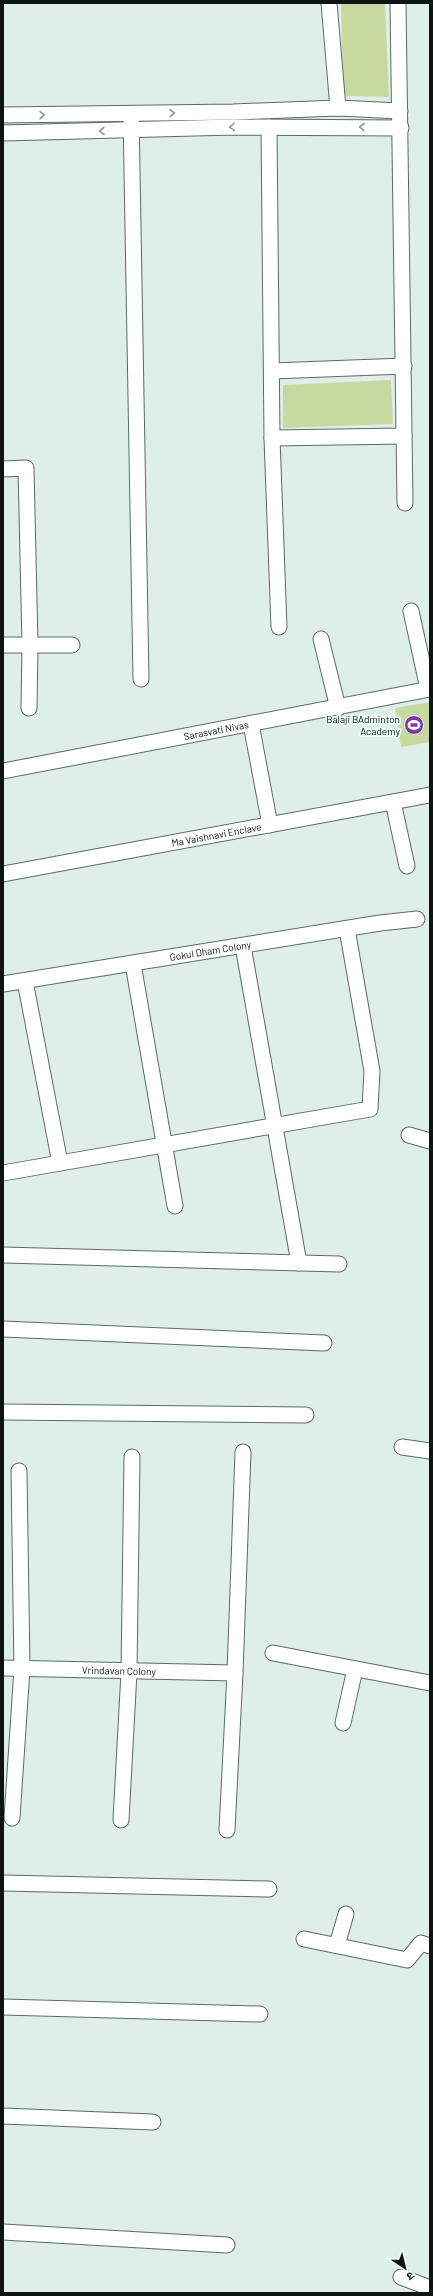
<svg xmlns="http://www.w3.org/2000/svg" width="433" height="2296" viewBox="0 0 433 2296" font-family="Barlow,'Noto Sans Devanagari',sans-serif">
	<rect width="100%" height="100%" fill="#deefea"/>
	<!-- green -->
	<path fill="#c8d9a0" d="M341 3H385L389 97 343 96Z
		M391 380 393 424 283 428V385Z
		M430 702V742L401 747 395 708Z"/>
	<g fill="none" stroke-linecap="round" stroke-linejoin="round">
		<defs>
			<g id="street">
				<path d="M329 3 338 108"/>
				<path d="M398 3 405 503"/>
				<path d="M131 114 141 679"/>
				<path d="M3 115 233 112 338 108 400 111"/>
				<path d="M269 127 272 438 279 627"/>
				<path d="M3 133 233 127 401 128"/>
				<path d="M272 371 404 366"/>
				<path d="M272 438 404 436"/>
				<path d="M3 469 26 468 30 645 29 708"/>
				<path d="M411 611 428 689"/>
				<path d="M321 639 338 708"/>
				<path d="M3 645H72"/>
				<path d="M251 724 270 825"/>
				<path id="s1" d="M3 771 430 689"/>
				<path d="M393 802 407 866"/>
				<path id="s2" d="M3 874 430 795"/>
				<path d="M243 946 299 1263"/>
				<path d="M133 964 175 1206"/>
				<path d="M25 981 60 1163"/>
				<path id="s3" d="M3 984 380 923 417 919"/>
				<path d="M409 1135 430 1141"/>
				<path d="M3 1173 370 1109 372 1071 347 929"/>
				<path d="M3 1255 339 1264"/>
				<path d="M3 1329 324 1343"/>
				<path d="M3 1412 306 1415"/>
				<path d="M402 1447 430 1451"/>
				<path d="M273 1653 430 1683"/>
				<path id="s4" d="M3 1668 235 1673"/>
				<path d="M343 1723 355 1669"/>
				<path d="M12 1818 22 1669 19 1471"/>
				<path d="M121 1820 129 1672 132 1457"/>
				<path d="M227 1830 235 1673 243 1452"/>
				<path d="M3 1883 269 1889"/>
				<path d="M304 1939 407 1960 421 1943 430 1946"/>
				<path d="M337 1945 346 1914"/>
				<path d="M3 2007 260 2014"/>
				<path d="M3 2116 153 2122"/>
				<path d="M3 2232 227 2245"/>
				<path d="M401 2277 430 2288"/>
			</g>
		</defs>
		<!-- street casing -->
		<use href="#street" stroke="#5b6a66" stroke-width="17"/>
		<!-- street -->
		<use href="#street" stroke="#fff" stroke-width="15"/>
	</g>
	<!-- one-way arrows -->
	<defs><path id="oneway-chevron" d="M-2-3.5L2.5 0L-2 3.5" fill="none" stroke-width="1.6" stroke-linecap="round" stroke-linejoin="round"/></defs>
	<g stroke="#939594">
		<use href="#oneway-chevron" transform="translate(172 113) rotate(-1)"/>
		<use href="#oneway-chevron" transform="translate(42 115) rotate(-1)"/>
		<use href="#oneway-chevron" transform="translate(232 127) rotate(179)"/>
		<use href="#oneway-chevron" transform="translate(362 127) rotate(-179)"/>
		<use href="#oneway-chevron" transform="translate(102 131) rotate(179)"/>
	</g>
	<!-- icons -->
	<defs>
		<symbol id="stadium-disc" viewBox="-11 -11 22 22"><circle r="9.5" fill="#7e35a7" stroke="#ebfcf7"/><path d="M0-5a6.5 5 0 1 0 0 10a6.5 5 0 1 0 0-10ZM-3.5-1.8h7v3.6h-7Z" fill="#fff"/></symbol>
	</defs>
	<g fill-rule="evenodd">
		<use href="#stadium-disc" x="403" y="714" width="22" height="22"/>
	</g>
	<g text-anchor="middle" dominant-baseline="central" stroke-width="4" stroke-linejoin="round" paint-order="stroke">
		<!-- poi labels -->
		<g font-size="10" fill="#0e1412" stroke="#ebfcf7" text-anchor="end">
			<text x="400" y="719">Balaji BAdminton<tspan x="400" dy="12">Academy</tspan></text>
		</g>
		<!-- street labels -->
		<g font-size="10" fill="#0e1412" stroke="#ebfcf7">
			<text stroke="none"><textPath href="#s1" startOffset="217">Sarasvati Nivas</textPath></text>
			<text stroke="none"><textPath href="#s2" startOffset="217">Ma Vaishnavi Enclave</textPath></text>
			<text stroke="none"><textPath href="#s3" startOffset="210">Gokul Dham Colony</textPath></text>
			<text stroke="none"><textPath href="#s4" startOffset="116">Vrindavan Colony</textPath></text>
		</g>
	</g>
	<!-- border -->
	<rect width="433" height="2296" fill="none" stroke="#0e1412" stroke-width="8"/>
	<!-- north arrow -->
	<g transform="translate(405 2268) rotate(145)" stroke="#ebfcf7" stroke-width="3" paint-order="stroke">
	<path d="M0-3L7 15L0 10L-7 15Z" fill="#0e1412"/>
	<text y="-6" font-size="11" font-weight="bold" text-anchor="middle" fill="#0e1412">उ</text>
	</g>
</svg>
